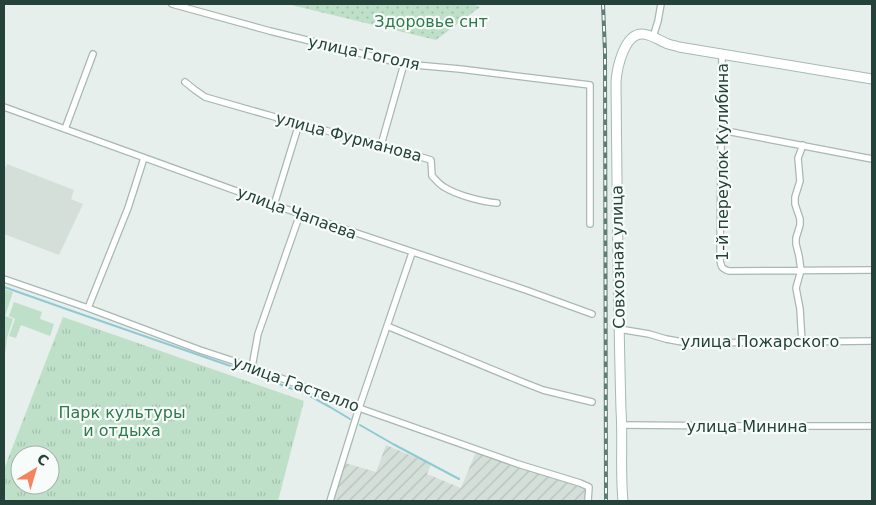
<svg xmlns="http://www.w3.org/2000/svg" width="876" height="505" viewBox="0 0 876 505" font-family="'DejaVu Sans',sans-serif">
	<defs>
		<pattern id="industrial-furrows" width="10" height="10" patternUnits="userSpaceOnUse" patternTransform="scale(1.25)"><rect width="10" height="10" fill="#d4dfda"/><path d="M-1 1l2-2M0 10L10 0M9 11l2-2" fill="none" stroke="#b6c1bc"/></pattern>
		<pattern id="grass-tufts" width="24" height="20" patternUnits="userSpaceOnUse" patternTransform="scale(1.25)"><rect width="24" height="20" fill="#bfe0c8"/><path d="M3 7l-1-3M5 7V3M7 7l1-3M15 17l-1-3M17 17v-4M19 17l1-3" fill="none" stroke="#a4c1ad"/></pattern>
		<pattern id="garden-dots" width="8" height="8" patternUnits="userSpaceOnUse" patternTransform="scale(1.25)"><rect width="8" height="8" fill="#bfe0c8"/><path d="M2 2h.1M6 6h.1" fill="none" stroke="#a4c1ad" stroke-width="1.8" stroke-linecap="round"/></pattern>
	</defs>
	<rect width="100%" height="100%" fill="#e6efeb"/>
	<!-- built -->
	<path fill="#d4dfda" d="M7 164 74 190 71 199 83 204 59 255 4 234V170Z"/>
	<!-- industrial -->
	<path fill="url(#industrial-furrows)" d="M386 445 431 464 427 474 461 488 477 449 589 487 588 501H330L342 462 376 472Z"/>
	<!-- grass -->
	<path fill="url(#grass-tufts)" fill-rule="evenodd" d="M63 317 304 401 278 501H4V469ZM20 455H50V485H20Z"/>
	<!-- garden -->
	<path fill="url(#garden-dots)" d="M287 4H471L480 7 436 40Z"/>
	<!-- pitch -->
	<path fill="#bfe0c8" d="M4 289 13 292 5 316 13 319 7 338 4 361Z
		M14 302 42 312 40 319 54 324 50 336 21 325 16 338 9 336 15 319 9 316Z"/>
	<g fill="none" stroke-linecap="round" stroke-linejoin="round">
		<!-- stream -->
		<path stroke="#8ec9d4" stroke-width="2" d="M4 287 72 311 245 371 303 393
			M310 396 330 407 350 419
			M360 425 393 444 459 479"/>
		<defs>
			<path id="street" d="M172 4 270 31 404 64 460 69 590 85V224
				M653 37 658 21 661 4
				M722 54 720 260C721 267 722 269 729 271L872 270
				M185 82 195 90 205 97 275 117 298 127 316 128 381 145 431 160 432 176C436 180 439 184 444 187 456 195 483 202 497 203
				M4 107 300 214 526 290 592 314
				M65 129 93 54
				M721 130 872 159
				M381 145 404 64
				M274 205 298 127
				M4 279 88 308 200 350 252 367 359 408 518 464 580 483 589 487 588 501
				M88 308 128 208 144 158
				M387 326 525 383 543 390 592 402
				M619 329 649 334 666 339 688 343 872 341
				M802 343 800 309 796 288 801 270 799 256 796 244V238L800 225V219L795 204V197L800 181 798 158 803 145
				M252 367 258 334 300 214
				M622 425 743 426H872
				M330 501 359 408 412 253"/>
			<path id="secondary" d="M623 501C620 471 623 440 621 410 618 301 617 192 616 82 617 68 624 34 642 34 651 34 660 41 668 44 672 45 676 46 679 47L872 79"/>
		</defs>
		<!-- street casing -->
		<use href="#street" stroke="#a8b8b2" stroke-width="8"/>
		<!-- secondary casing -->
		<use href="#secondary" stroke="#a4bbb3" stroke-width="11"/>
		<!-- street -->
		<use href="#street" stroke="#fff" stroke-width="5.5"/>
		<!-- secondary -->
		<use href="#secondary" stroke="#fff" stroke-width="9"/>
		<defs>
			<path id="rail" d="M603 4 605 52 606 501"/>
		</defs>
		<!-- rail casing -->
		<use href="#rail" stroke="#5f7d75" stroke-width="4"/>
		<!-- rail -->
		<use href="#rail" stroke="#f7fbf9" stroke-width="2" stroke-dasharray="5.5" stroke-linecap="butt"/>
	</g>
	<g text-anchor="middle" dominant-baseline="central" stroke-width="4.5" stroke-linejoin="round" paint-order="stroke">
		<!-- park labels -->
		<g font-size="16" fill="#2d7a4b" stroke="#f7fbf9">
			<text x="431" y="21">Здоровье снт</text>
			<text x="122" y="412">Парк культуры<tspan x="122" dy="18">и отдыха</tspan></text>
		</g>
		<!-- street labels -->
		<g font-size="16" fill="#24423a" stroke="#f7fbf9">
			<text transform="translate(364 53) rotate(12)">улица Гоголя</text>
			<text transform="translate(349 137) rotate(15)">улица Фурманова</text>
			<text transform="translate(722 162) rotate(-90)">1-й переулок Кулибина</text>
			<text transform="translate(297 213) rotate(20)">улица Чапаева</text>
			<text transform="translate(618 257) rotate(-91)">Совхозная улица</text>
			<text x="760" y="341">улица Пожарского</text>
			<text transform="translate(296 384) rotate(20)">улица Гастелло</text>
			<text x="747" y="426">улица Минина</text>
		</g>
	</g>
	<!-- border -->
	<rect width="876" height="505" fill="none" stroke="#24423a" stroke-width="10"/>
	<!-- north arrow -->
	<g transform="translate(35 470) rotate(38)"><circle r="24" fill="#f7fbf9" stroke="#a3b1ad"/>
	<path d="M0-4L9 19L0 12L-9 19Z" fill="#f4845f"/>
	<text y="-8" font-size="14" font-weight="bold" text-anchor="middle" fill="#24423a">С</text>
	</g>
</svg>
